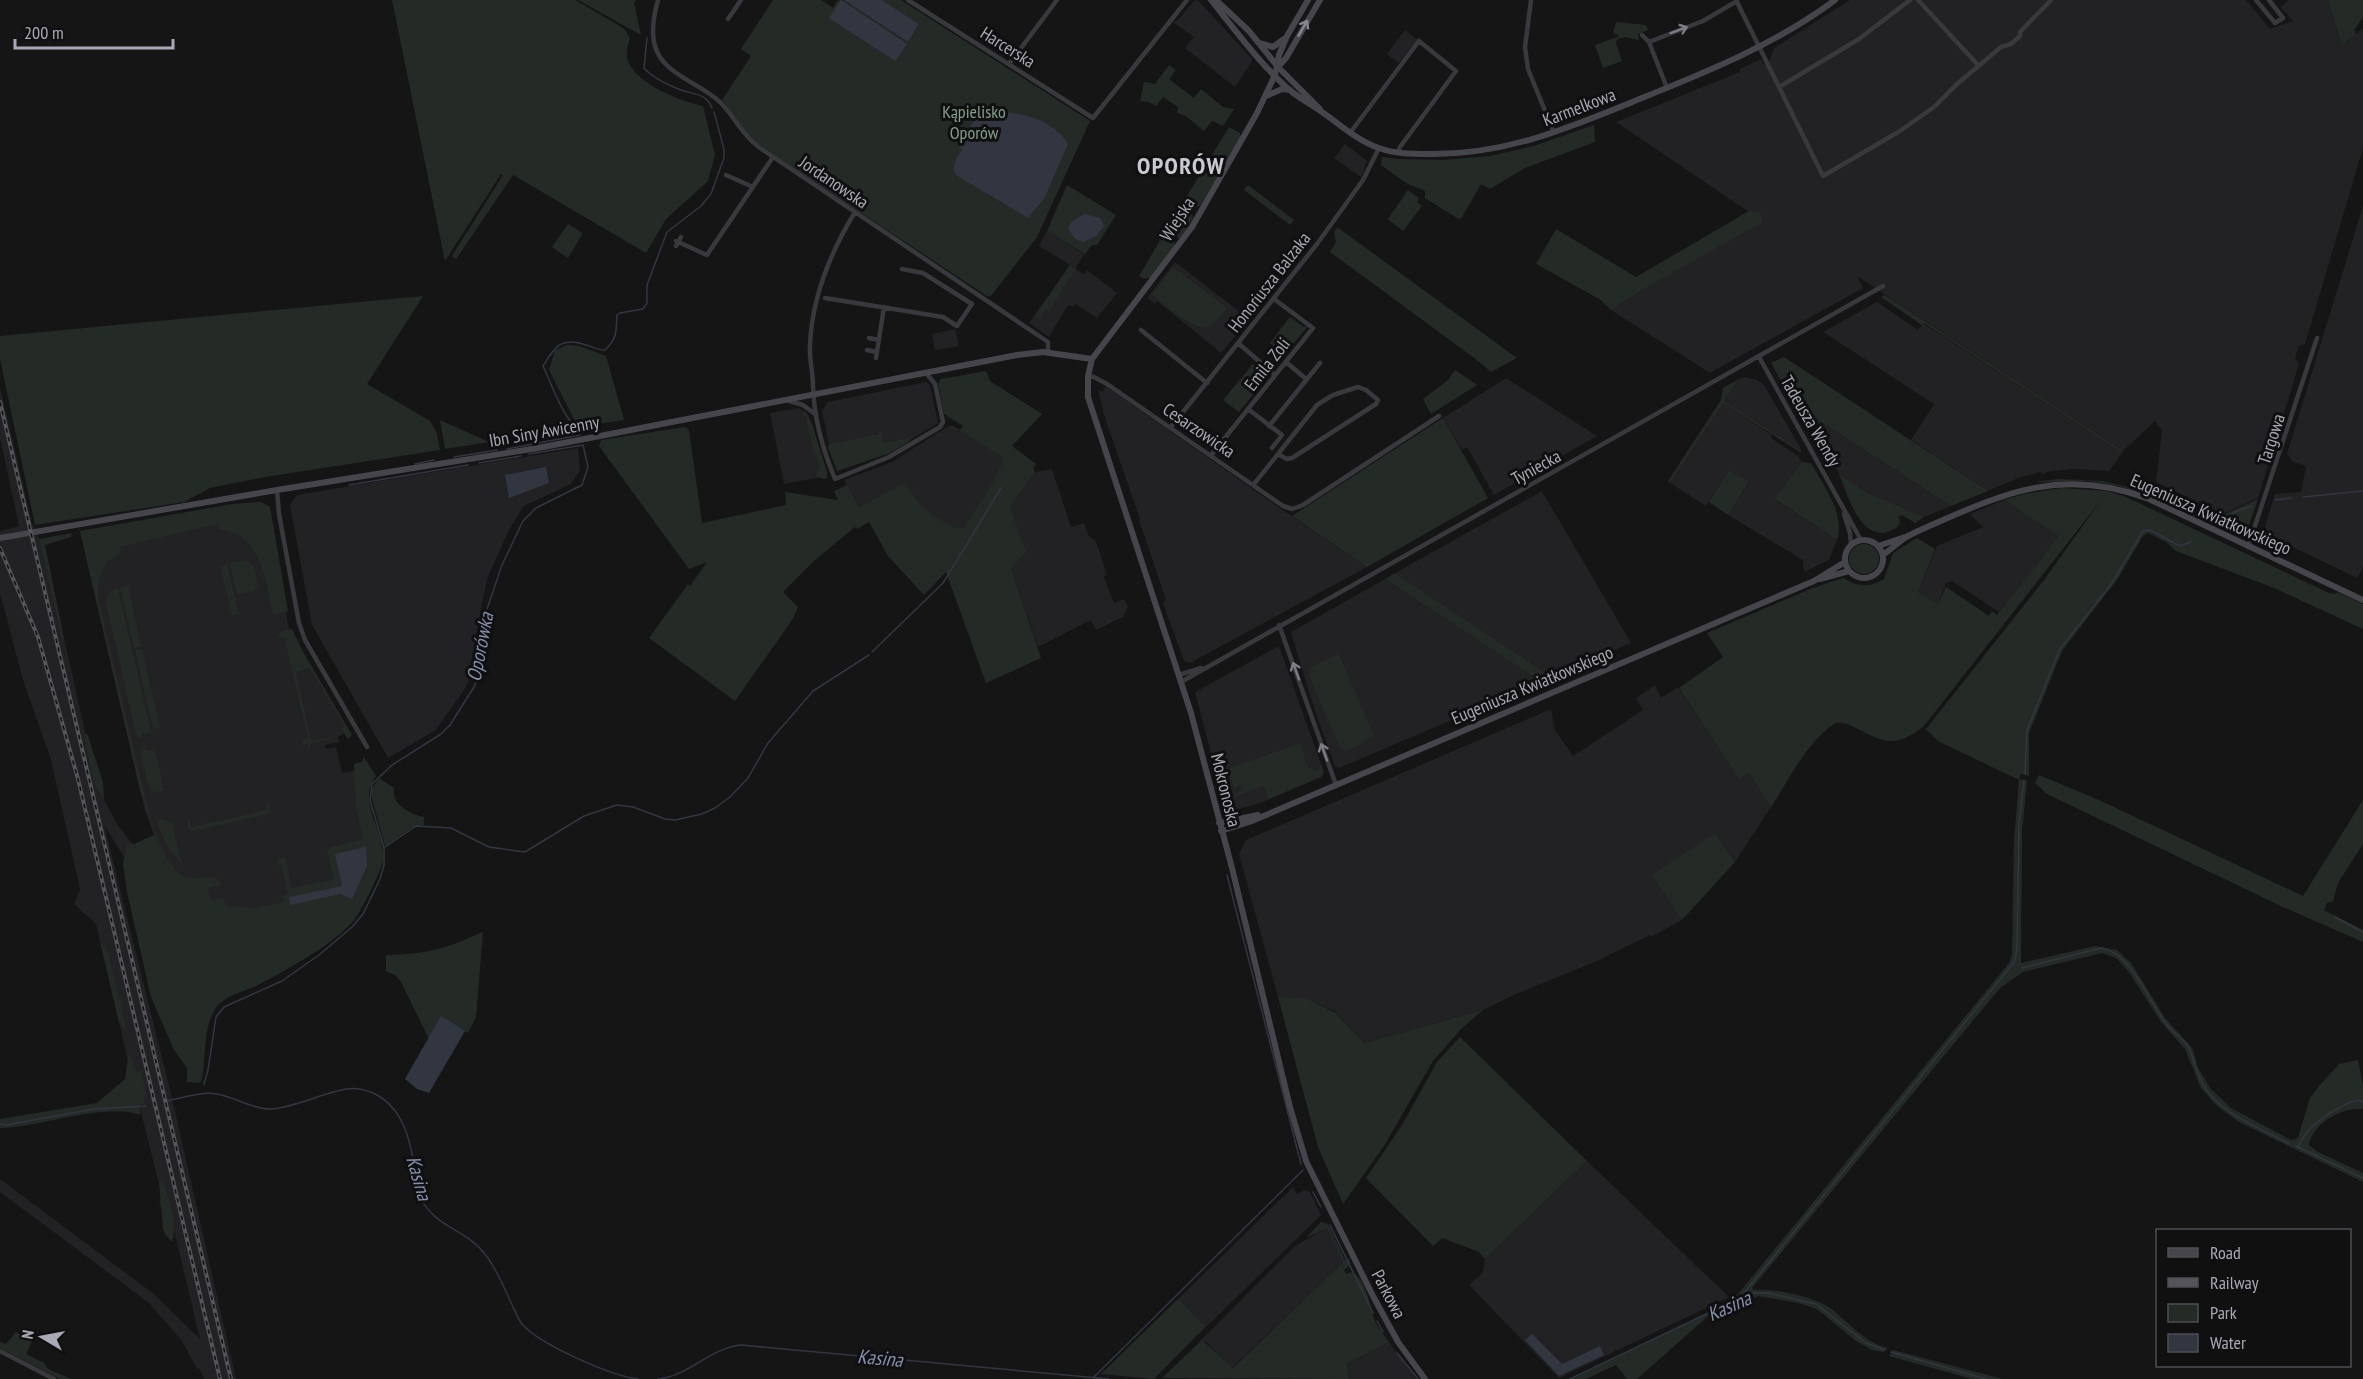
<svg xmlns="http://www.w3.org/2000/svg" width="2363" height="1379" viewBox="0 0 2363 1379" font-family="'PT Sans Narrow',sans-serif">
	<rect width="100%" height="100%" fill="#151516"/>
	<!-- built -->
	<path fill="#222123" d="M1198 0 1253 60 1235 87 1185 48 1194 37 1173 22 1178 20 1194 1Z
		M1850 0H2246L2270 29 2293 21 2281 8 2288 0H2328L2342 46 2363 28V148L2305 344 2299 346 2295 358 2299 364 2258 498 2223 514 2156 482 2162 430 2155 421 2123 451 1857 276 1863 288 1710 373 1611 310 1760 212 1749 211 1743 208 1616 122 1740 72V69L1761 59 1764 65 1769 62 1774 48Z
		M1405 30 1418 40 1399 63 1387 54Z
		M1345 144 1367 161 1361 177 1334 158Z
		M2363 206V567L2357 578 2266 534 2264 530 2275 494 2301 492 2306 466 2293 462 2287 454Z
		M1047 231 1084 254 1075 269 1084 274 1087 270 1117 293 1097 318 1075 304 1073 307 1070 305 1066 308 1049 337 1029 323 1070 265 1039 246Z
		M1175 262 1249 319 1221 353 1157 301 1155 304 1147 298Z
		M1877 302 1918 330 1923 323 2122 453 2109 471 2073 469 2046 472 2044 474 2040 472 2018 478 1988 491 1911 440 1934 404 1823 332Z
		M955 329 959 346 935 350 932 334Z
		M1744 377 1757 380 1764 385 1802 451 1724 401 1739 379Z
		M1506 378 1597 436 1494 495 1467 447 1462 450 1443 418Z
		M926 382 930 385 938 423 887 454 879 434 829 444 822 411 828 402Z
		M1106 386 1284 511 1367 567 1190 663 1184 661 1163 603 1166 600 1139 520 1140 519 1105 418 1098 390 1102 392Z
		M0 387 32 523 40 540 64 638 98 789 119 827 136 848 169 867 146 813 140 790 80 531 261 502 272 520 288 611 286 612 289 629 349 731 338 737 339 742 325 745 326 749 336 747 342 773 370 767 366 792 378 874 355 918 323 947 214 906 139 875 122 854 104 825 171 1094 236 1379H204L199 1368 197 1369 182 1341 149 1303 0 1192V1179L154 1294 200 1339 173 1226 166 1227 159 1201 163 1200 129 1065 96 924 74 904 80 889 51 760 23 680 0 593V531L19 526 0 438Z
		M1723 403 1772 435 1771 438 1798 456 1802 462 1776 500 1837 540 1829 560 1804 572 1803 560 1728 515 1749 483 1729 470 1706 506 1670 483Z
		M799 408 808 414 826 476 784 484 770 413Z
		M1801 409 1951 506 1924 517 1868 493 1839 474Z
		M947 427 960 431 1006 457 984 505 959 549 911 495 904 484 859 507 844 480 892 462Z
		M578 448 580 470 571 484 524 506 509 530 487 579 480 613 472 672 466 687 436 730 388 758 312 625 290 505 297 495Z
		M1052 469 1071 527 1084 523 1088 535 1096 542 1107 575 1104 577 1114 603 1124 599 1128 607 1123 617 1096 630 1091 620 1038 647 1011 568 1010 507 1035 472Z
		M1542 491 1631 643 1552 677 1395 573Z
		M2004 500 2060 536 1999 612 1952 581 1946 583 1938 605 1918 592 1937 546 1983 527 1970 514Z
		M1385 579 1541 682 1339 768 1335 767 1311 699 1291 632Z
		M1279 646 1324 772 1322 777 1258 804 1234 810 1225 807 1195 692Z
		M1655 685 1661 698 1678 687 1739 779 1749 772 1771 807 1735 862 1715 833 1653 876 1682 920 1651 937 1650 935 1597 961 1516 994 1483 1010 1364 1043 1336 1012 1306 998 1278 997 1239 854 1246 840 1551 709 1555 730 1573 756 1643 710 1636 698Z
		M1587 1161 1729 1297 1559 1378 1469 1285 1483 1272 1485 1259Z
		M1293 1187 1297 1194 1305 1190 1310 1192 1321 1215 1198 1335 1170 1307Z
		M1327 1228 1343 1262 1232 1368 1205 1341H1200L1295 1246Z
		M1389 1342 1416 1379H1349L1347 1364Z"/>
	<!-- green -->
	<path fill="#242b27" d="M392 0H575L618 25 625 30 630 38C628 46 625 53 628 61 637 85 681 101 703 106L715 155 708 181 666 219 646 253 513 175 456 259 452 256 503 175 501 174 445 261Z
		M578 0H636L634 3 641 35Z
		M773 0H821L833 8 838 0H844L908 42 919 24 882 0H901L1090 121 1037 237 991 296H987L781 160C771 153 759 146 751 137 739 126 733 113 722 100L751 56 741 49Z
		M2328 0H2363V17L2354 30 2356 34 2342 46Z
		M1616 22 1646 25 1648 30 1638 34 1639 40 1626 37 1617 39 1616 43 1622 61 1603 68 1595 45 1620 36 1613 33Z
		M1169 65 1176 70 1169 79 1194 98 1201 89 1223 107 1234 109 1223 126 1212 121 1204 131 1186 116 1177 113 1178 107 1163 97 1156 106 1149 102 1140 101 1144 82 1155 84Z
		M1594 125 1595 142 1525 168 1490 189 1481 184 1461 219 1457 218 1425 198V191L1406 183 1381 165 1382 157 1398 159 1442 160 1490 156 1534 146Z
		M1229 127 1240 133V137L1200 206 1194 208 1184 201Z
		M1067 185 1116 215 1097 245H1092L1085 254 1047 231Z
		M1248 185 1294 220 1290 225 1244 190Z
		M1408 190 1419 198 1417 202 1422 206 1403 231 1388 219Z
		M1179 209H1185L1192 213 1193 218 1181 238H1178L1167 230Z
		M1749 211 1760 212 1763 222 1640 291 1611 310 1601 300 1536 264 1556 229 1636 277Z
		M568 224 583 233 568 258 552 247Z
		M1337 227 1517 358 1491 372 1477 360 1330 252 1336 242 1334 232Z
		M1164 234 1174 241 1175 246 1151 277 1144 279 1139 276Z
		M1070 265 1076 269 1049 311 1046 310 1039 319 1035 316Z
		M1173 267 1227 308C1222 314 1217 322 1210 326 1195 333 1165 304 1152 295Z
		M1885 295 2108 441 2123 451 2122 453 1924 323 1922 325 1881 297Z
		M423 296 367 384 430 421 437 433 440 450 265 477 210 488 184 502 35 525 0 359V336Z
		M1290 317 1304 327 1308 326 1284 355 1286 358 1270 343Z
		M567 345 579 346 606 356 624 420 578 427 549 370 555 350Z
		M1784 357 1988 491 1951 506 1801 409 1794 404 1771 363Z
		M1253 364 1268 376 1239 412 1223 400Z
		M1455 370 1477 385 1431 414 1423 399 1448 380Z
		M986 371 990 381 1042 414 1012 446 1036 464 1033 468 1035 472 1010 507 1026 552 1011 568 1041 658 986 683 946 572 924 595 888 556 869 522 857 529 855 527 814 561 783 592 798 607 792 620 735 701 649 638 688 584 690 586 707 562 689 569 599 446 601 440 685 427 689 430 702 523 786 505 785 492 838 500 834 491 847 485 859 507 904 483 923 508 932 513 931 516 934 518 935 516C944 521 955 532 965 527L996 477 1004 458 960 431 947 427 952 426 960 430 963 426 944 414 938 384 941 379Z
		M1739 379 1724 401 1802 451 1800 452 1723 403 1670 483 1668 481 1721 400 1723 388Z
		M804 410 812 424 827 472V478L824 479 817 477 816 471 819 468 817 455H814L806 416H802Z
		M1443 418 1488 498 1367 567 1292 516Z
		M440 420 489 442 445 449Z
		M881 431 883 443 909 438 910 441 890 453 837 471 828 448 829 444 879 434V432Z
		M1802 462 1811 463C1823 485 1846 515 1837 540L1775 499Z
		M1729 470 1749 482 1728 515 1709 502Z
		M1839 474 1868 493 1924 517 1915 523 1902 515 1898 517 1900 522 1897 528C1893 529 1887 533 1883 533 1857 533 1847 493 1839 474Z
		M2058 479 2103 481 2140 490 2218 526 2147 495 2119 486 2089 481 2035 482Z
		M2062 488 2107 491 2126 497 2329 593 2336 594 2337 592 2363 604V629L2274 588 2176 551 2166 542 2148 533 2143 536 2119 577 2062 651 2029 733V776L2021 774 2019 779 2027 781 2022 831 2021 963 2095 946 2117 950 2131 963 2165 1018 2193 1049 2197 1066 2210 1088 2231 1108 2291 1140 2298 1138 2310 1098 2319 1086 2339 1064 2358 1060 2363 1086V1109C2342 1107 2313 1123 2309 1145L2318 1152 2363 1173V1182L2241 1123 2218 1107 2201 1088 2185 1049 2161 1022 2129 972 2116 958 2102 953 2023 972 2000 988 1752 1288 1753 1290C1774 1288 1812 1296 1830 1308 1849 1322 1863 1342 1888 1348L1883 1352 1872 1350 1856 1341 1817 1309 1798 1303 1758 1296 1707 1317 1637 1379H1627L1616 1365 1586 1379H1572L1730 1303V1300L1738 1294 2009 963 2012 955 2014 841 2019 780 1938 741 1926 729 2044 580 2102 499 1924 726C1897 747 1886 744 1858 729 1850 725 1843 721 1835 723 1806 743 1790 778 1771 807L1749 773 1739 779 1679 688 1723 657 1707 633 1813 588 1843 578C1859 587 1868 588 1884 579L1893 553 1917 538 1935 549 1918 592 1938 604 1946 587 1989 616 1992 611 1997 615 2059 536 2004 500 2024 494Z
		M2258 499 2248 528 2221 516Z
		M261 502 270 507 288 611 273 615C265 581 262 533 220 530L218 524 119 547 121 553C102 561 98 578 98 597L151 822C156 836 169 868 183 876 196 883 213 868 222 885L208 888 211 901 224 898 226 906 256 908 283 902 282 896 288 894 281 864 275 865 279 859 285 857 292 888 334 879 327 850 329 848 363 839 356 808 354 764 362 762 364 757 376 776C356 801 385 831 383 859 383 868 364 905 357 916 340 941 288 969 260 984 245 992 222 995 214 1011 203 1030 206 1058 202 1079L200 1083 187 1082V1068L174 1050 151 997 127 892 123 864 127 845 134 844 154 835 140 790 80 531 232 504Z
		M72 533 71 537 45 545 64 638H62L39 539Z
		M1849 559a15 15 0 1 1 30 0a15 15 0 1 1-30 0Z
		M247 560 254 567 258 585 253 591 237 595 230 563Z
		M227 564 239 614 232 615 220 566Z
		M1395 573 1552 677 1541 682 1385 579Z
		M128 586 141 646 134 648 120 588Z
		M118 589 152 736 149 732 142 734 143 738H141L136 735 106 602 110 591Z
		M292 629 302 650 352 735 348 739 341 729 345 727 310 668 296 672 311 741 337 736V737L310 744V749L307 744 303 745 302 740 308 738 284 637H278L280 632Z
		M142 649 160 727 153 729 135 650Z
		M1339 654 1374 736 1363 741 1364 743 1345 751 1340 748 1309 675 1312 666Z
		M87 733 103 782 104 800 94 784 84 735Z
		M1298 744 1301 745 1308 768H1312L1314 771 1318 770 1321 764 1323 771 1321 776 1269 799 1264 786 1236 796 1235 793 1242 790 1240 786 1234 789 1229 772 1230 768Z
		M154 745 164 791 153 792 148 784 140 752 145 747 146 751 154 750Z
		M2039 775 2099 800 2303 896 2363 800V844L2338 883 2333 901 2327 903 2324 910 2363 930V942L2283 907 2047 794 2035 783Z
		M379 778 394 788C391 805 410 814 424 817V825L411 828 385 846 371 795 372 789Z
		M266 803 270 804 271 809 269 814 194 831 188 829V821H190L192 827 267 810Z
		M161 819 172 822 182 865 170 851 158 827 157 823Z
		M1715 833 1735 862 1682 920 1652 875Z
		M483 932 476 1017 468 1033 441 1017 429 1039 401 982 395 975 386 971V955C427 954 445 949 483 932Z
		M100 942 108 951 127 1032 119 1022Z
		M1278 997 1306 998 1336 1013 1364 1043 1483 1010 1462 1028 1433 1061 1384 1146 1343 1204 1318 1147Z
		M1460 1037 1587 1161 1485 1259 1479 1252 1442 1238 1433 1246 1366 1178 1402 1125 1437 1062Z
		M129 1052 136 1072H141L147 1096 144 1097 145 1103 140 1104V1115C105 1102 39 1128 0 1128V1119L97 1103 125 1079Z
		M163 1182C170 1203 178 1220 172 1242L165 1234 163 1228 159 1183Z
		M1321 1222 1328 1224 1345 1260 1349 1258 1350 1265 1344 1270 1346 1274 1352 1272C1368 1281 1369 1306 1375 1321 1378 1328 1384 1335 1389 1342L1347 1364 1349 1379 1162 1378 1202 1340 1233 1368 1343 1262 1327 1228 1306 1238Z
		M1178 1299 1205 1327 1154 1379 1101 1374Z
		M16 1332 32 1341 26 1354 44 1363 48 1369 71 1379H60L0 1348V1342L6 1344Z
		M1893 1350 2003 1379H1972L1889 1356Z"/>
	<!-- water -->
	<path fill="#323640" d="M841 0 907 44 895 61 829 18Z
		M844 0H882L919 24 908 42Z
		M990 111C1018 112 1052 118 1068 144L1045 197 1028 218 956 175C951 166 957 157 962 150L958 144 978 115 982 117Z
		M1085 214 1100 218 1104 226 1096 236 1083 242 1075 239 1068 228 1071 222Z
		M546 467 549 483 509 498 505 475Z
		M366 847 367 866 352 899 340 894 290 905 289 897 342 886 335 854Z
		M441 1016 465 1031 429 1093 417 1089 405 1079Z
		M1532 1334 1562 1364 1600 1346 1604 1355 1559 1376 1525 1340Z"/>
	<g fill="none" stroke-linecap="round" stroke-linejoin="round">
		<!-- stream -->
		<path stroke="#323640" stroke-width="1.5" d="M647 38 644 68C653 78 668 85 681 90 695 95 706 93 712 108
			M576 428C560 411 553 387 543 366 555 347 561 336 586 345 593 347 597 350 605 350 618 338 616 330 617 315L620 313 643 309 647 303V285L667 232 701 206 711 194 724 158V149L714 112
			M507 449 580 435 579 432
			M454 457 497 450
			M479 463 521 456
			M415 464 434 460
			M349 485 468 465
			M2303 497 2363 491
			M2275 500 2292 498
			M2225 518 2237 511 2252 506
			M872 652 943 583 1001 488
			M2025 774 2027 730 2060 649 2112 583 2143 531 2150 530 2180 546 2191 542
			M385 847 416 826 451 828 489 847 525 852 584 816 617 805 633 807 665 819 675 820 702 814 715 808 730 797 748 778 768 743 813 691 869 655
			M1227 875 1301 1164
			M2335 917 2363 932
			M2022 968 2101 948C2132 953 2149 1002 2167 1025 2174 1034 2184 1038 2189 1048 2196 1065 2199 1083 2212 1097 2233 1119 2264 1130 2290 1144
			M204 1084 208 1070 216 1017 224 1007 282 981 319 955 352 927 363 914 380 879 384 865V848L370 800 372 784 392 765 441 734 450 725 474 687 479 674 485 615 502 565 523 521 536 508 582 485 588 467 583 445 529 454
			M167 1101C182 1098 202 1091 217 1094 235 1097 252 1109 270 1109 292 1108 316 1096 337 1091 349 1087 362 1088 373 1093 412 1111 412 1160 420 1197 436 1229 465 1228 485 1254 497 1269 505 1290 513 1307 516 1312 518 1319 522 1324 539 1344 611 1376 638 1379
			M0 1124 6 1125 94 1109 146 1106
			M2296 1146 2363 1178
			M2298 1147C2301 1142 2304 1135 2308 1131 2318 1120 2350 1097 2363 1101
			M1313 1192 1321 1207
			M1330 1225 1373 1313
			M1740 1298 2015 961 2017 948 2019 823 2024 780
			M1377 1321 1383 1332
			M1891 1352 1986 1379
			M1397 1353 1418 1379
			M1093 1378 1303 1170
			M658 1379C689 1376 710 1348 741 1345L1109 1379
			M1570 1379 1744 1296 1753 1293H1768L1816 1304 1866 1343 1885 1350"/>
		<!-- street -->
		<path stroke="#39383d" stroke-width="4.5" d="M658 0C655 10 653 21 653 32 653 73 695 79 720 102 735 117 741 134 760 148L1048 342V352
			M908 0 1093 118 1187 0
			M1531 0 1525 47 1528 69 1554 133
			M1736 0 1823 176 1900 131 1934 107 1957 84 2001 47 2011 44 2020 36V32L2051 0
			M1918 0 1978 65
			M2256 0 2275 23 2283 18 2269 0
			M728 19 741 0
			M1642 35 1649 42
			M1009 64 1057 0
			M1779 87 1859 39 1910 0
			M1667 88 1649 42 1703 21 1737 1
			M1350 133 1419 41 1456 71 1400 147 1398 152
			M726 175 753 187
			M855 212C830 253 812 296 810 345 809 359 813 372 813 386 814 418 822 448 835 479L889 457 940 427 943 422 935 384 926 373
			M676 241 707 255 773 157
			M676 246 681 237
			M825 298 943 317 957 326 972 304 923 273 902 269
			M1141 330 1207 383
			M869 338 879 340
			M1238 343 1275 375
			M867 350 877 352
			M1759 357 1861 540
			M876 358 884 307
			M1286 362 1306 379
			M1088 376 1094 377 1107 384 1283 506 1292 509 1303 505 1439 416
			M789 401 803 405 815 414
			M1248 409 1282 435 1272 448
			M1269 426 1320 363
			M1171 427 1317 244 1363 180 1379 148
			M1212 454 1313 328 1274 299
			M1254 484 1278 454 1287 459 1292 458 1376 404 1378 400 1366 390 1358 387 1333 395 1317 405 1278 454
			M277 490 279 514 299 623 305 640 367 747
			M1844 514 1850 533 1851 545
			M2248 547 2317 338
			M1279 625 1336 785
			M1179 675 1201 668
			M1181 682 1883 286
			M0 1351 54 1379"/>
		<!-- secondary -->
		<path stroke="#45454b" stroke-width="6" d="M1211 0C1234 29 1264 69 1292 92 1304 101 1317 108 1329 117 1345 129 1361 142 1379 148 1395 154 1412 154 1429 154 1507 155 1571 127 1642 98 1709 71 1776 44 1835 0
			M1216 0 1249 31 1278 67 1320 109
			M1308 0 1287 36 1279 55 1275 75 1257 113 1192 227 1092 359 1088 376V397L1191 713 1232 868 1290 1107 1306 1161 1374 1298 1398 1342 1425 1379
			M1259 43 1273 47 1284 39
			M1278 67 1286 58 1320 0
			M1266 96 1282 89 1290 90
			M0 538 277 490 538 448 1017 355 1043 352 1092 359
			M1845 559a19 19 0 1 1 38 0a19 19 0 1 1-38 0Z
			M1878 546 1905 537
			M1883 555 1906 537 1918 531C2000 495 2059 465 2149 499L2363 600
			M1820 579 1849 571
			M1219 823 1258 815
			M1221 831 1252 821 1814 581 1845 562"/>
		<defs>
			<path id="rail" d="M0 402 231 1379
				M0 548 38 637 78 779 220 1379"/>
		</defs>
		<!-- rail casing -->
		<use href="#rail" stroke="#54545a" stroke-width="4"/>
		<!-- rail -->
		<use href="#rail" stroke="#101011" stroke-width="1.5" stroke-dasharray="4.5" stroke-linecap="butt"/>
	</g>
	<!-- one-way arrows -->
	<defs><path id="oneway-shaft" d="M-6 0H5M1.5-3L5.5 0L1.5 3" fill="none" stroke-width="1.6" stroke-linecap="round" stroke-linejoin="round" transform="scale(1.5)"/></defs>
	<use stroke="#868690" href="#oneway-shaft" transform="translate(1303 28) rotate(-60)"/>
	<g stroke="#7c7c85">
		<use href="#oneway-shaft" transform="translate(1679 30) rotate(-20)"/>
		<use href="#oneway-shaft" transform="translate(1296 671) rotate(-110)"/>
		<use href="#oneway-shaft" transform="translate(1324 752) rotate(-110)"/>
	</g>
	<g text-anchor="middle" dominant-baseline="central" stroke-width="6" stroke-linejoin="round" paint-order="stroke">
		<!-- street labels -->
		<g font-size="18" fill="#a9a9b5" stroke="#101011">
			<text transform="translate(1008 47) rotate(32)">Harcerska</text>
			<text transform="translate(1579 107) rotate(-21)">Karmelkowa</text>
			<text transform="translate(834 182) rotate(34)">Jordanowska</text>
			<text transform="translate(1177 219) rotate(-57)">Wiejska</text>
			<text transform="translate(1269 282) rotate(-52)">Honoriusza Balzaka</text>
			<text transform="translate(1267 364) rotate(-52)">Emila Zoli</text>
			<text transform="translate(1811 421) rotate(60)">Tadeusza Wendy</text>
			<text transform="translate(1199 430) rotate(34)">Cesarzowicka</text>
			<text transform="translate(544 431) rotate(-10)">Ibn Siny Awicenny</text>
			<text transform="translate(2271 439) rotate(-72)">Targowa</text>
			<text transform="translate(1536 467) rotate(-29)">Tyniecka</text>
			<text transform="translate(2211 514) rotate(24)">Eugeniusza Kwiatkowskiego</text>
			<text transform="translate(1532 685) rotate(-23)">Eugeniusza Kwiatkowskiego</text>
			<text transform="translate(1226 790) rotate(76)">Mokronoska</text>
			<text transform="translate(1389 1294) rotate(62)">Parkowa</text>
		</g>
		<!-- park labels -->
		<g font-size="18" fill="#829e8a" stroke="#101011">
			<text x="974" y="111">Kąpielisko<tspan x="974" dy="21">Oporów</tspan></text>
		</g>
		<!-- water labels -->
		<g font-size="20" font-style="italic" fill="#848fac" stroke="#101011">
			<text transform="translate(480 647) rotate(-79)">Oporówka</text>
			<text transform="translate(419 1178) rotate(74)">Kasina</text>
			<text transform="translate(1729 1306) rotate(-24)">Kasina</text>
			<text transform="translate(880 1358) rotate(5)">Kasina</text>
		</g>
		<!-- district labels -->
		<g font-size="24" font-weight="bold" letter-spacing="1.5" fill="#c9c9d2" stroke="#101011">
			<text x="1181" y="165">OPORÓW</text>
		</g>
	</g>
	<!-- legend -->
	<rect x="2156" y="1229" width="195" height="138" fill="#101011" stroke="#4d4d53" stroke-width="1.5"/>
	<rect x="2168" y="1248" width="30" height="9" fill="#45454b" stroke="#4d4d53" stroke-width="1.5"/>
	<text x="2210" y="1259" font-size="18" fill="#a9a9b5">Road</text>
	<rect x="2168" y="1278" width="30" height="9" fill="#54545a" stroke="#4d4d53" stroke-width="1.5"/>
	<text x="2210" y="1289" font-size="18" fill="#a9a9b5">Railway</text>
	<rect x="2168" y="1304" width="30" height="18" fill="#242b27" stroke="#4d4d53" stroke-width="1.5"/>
	<text x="2210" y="1319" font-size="18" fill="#a9a9b5">Park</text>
	<rect x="2168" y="1334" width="30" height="18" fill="#323640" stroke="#4d4d53" stroke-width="1.5"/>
	<text x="2210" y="1349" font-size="18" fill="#a9a9b5">Water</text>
	<!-- north arrow -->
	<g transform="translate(42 1337) rotate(280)" stroke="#101011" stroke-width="4.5" paint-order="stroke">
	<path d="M0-4.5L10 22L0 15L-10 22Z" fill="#a9a9b5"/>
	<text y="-9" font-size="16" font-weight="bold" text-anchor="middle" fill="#a9a9b5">N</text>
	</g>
	<!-- scale -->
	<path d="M15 39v9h158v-9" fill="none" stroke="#a9a9b5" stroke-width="3"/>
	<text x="24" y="39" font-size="18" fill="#a9a9b5" stroke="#101011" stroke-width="4.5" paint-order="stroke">200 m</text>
</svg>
